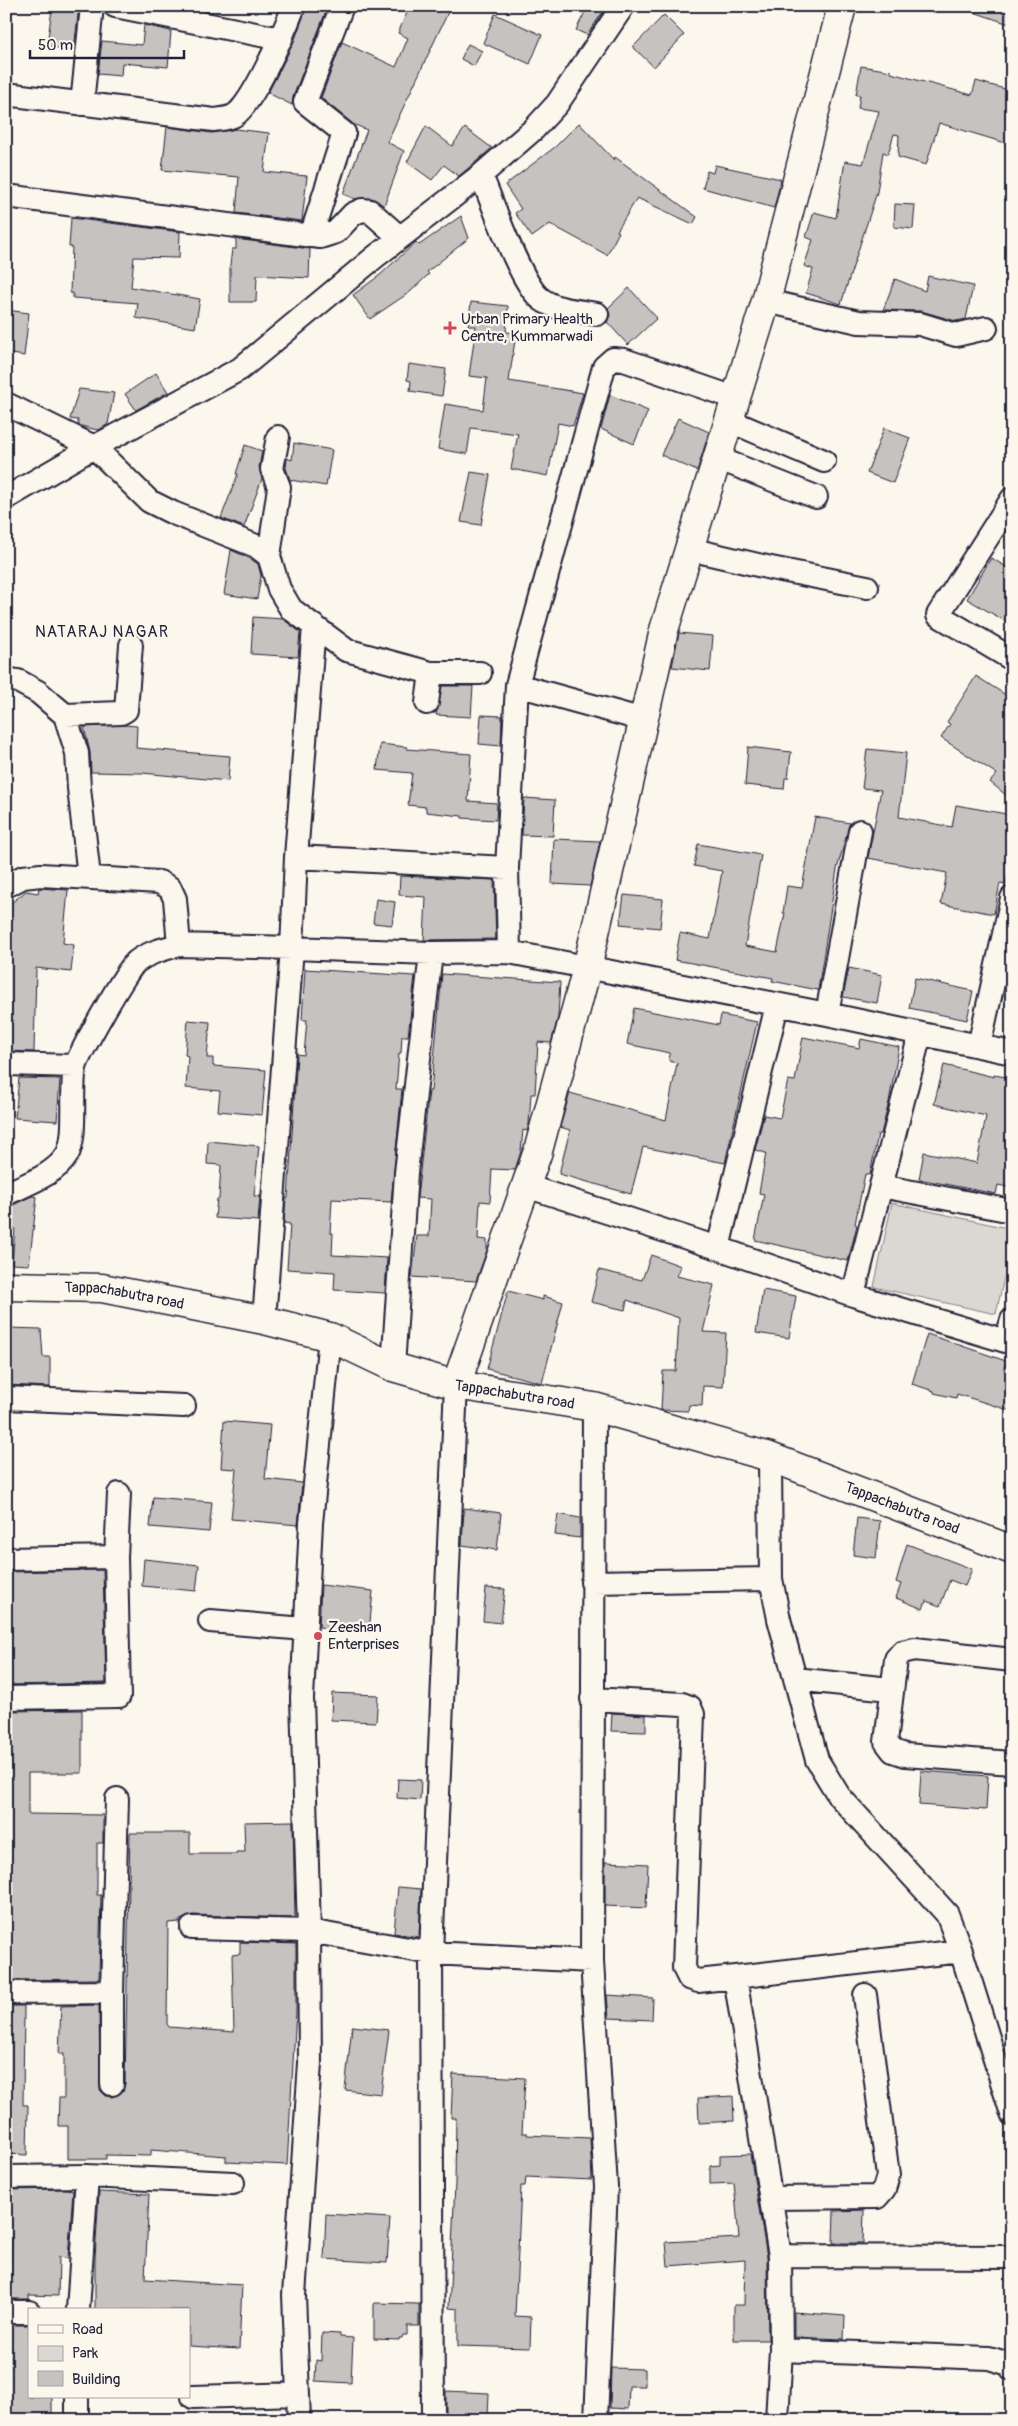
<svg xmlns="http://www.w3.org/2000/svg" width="1018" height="2426" viewBox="0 0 1018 2426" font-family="Pangolin,sans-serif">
	<rect width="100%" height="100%" fill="#fbf7ec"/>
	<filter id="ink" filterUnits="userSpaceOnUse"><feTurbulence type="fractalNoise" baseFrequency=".02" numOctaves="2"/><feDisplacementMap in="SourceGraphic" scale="10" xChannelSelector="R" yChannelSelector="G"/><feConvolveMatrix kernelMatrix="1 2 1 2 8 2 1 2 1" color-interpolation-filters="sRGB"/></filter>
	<g filter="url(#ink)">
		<!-- green -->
		<path fill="#dbd8d3" stroke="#7e7d87" d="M892 1203 1012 1229V1241L996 1314 874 1287Z"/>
		<!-- building -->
		<path fill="#c6c2c0" stroke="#22223b" d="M57 6H79L74 50 51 47 52 38H48L52 9 56 10Z
			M307 6H328L293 97 292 105 268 93 294 42Z
			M410 6H451L387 142 404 151 384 206 372 198 355 199 343 194 367 130 353 124 321 98 342 42 396 67 408 38 398 33Z
			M588 6H607L587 35 576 30Z
			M966 6H1012V25L965 9Z
			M495 14 542 35 530 64 483 43Z
			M664 15 684 35 654 67 633 47Z
			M144 25 171 31 168 67 122 63 121 76 98 74 102 41 142 45Z
			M468 44 482 51 474 66 461 59Z
			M861 66 891 71V73L972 95 976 81 1012 91V145L939 123 926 165 898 157 899 135 894 134 888 154 883 152 877 192 841 304 806 293 813 269 804 266 813 240 806 237 814 212 836 218 845 161 863 164 879 111 858 108 860 95H856Z
			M579 123 614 160 615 157 697 217 693 224 637 198 617 231 619 232 607 255 550 224 532 237 515 213 521 209 505 185 555 147Z
			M426 126 452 146 465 128 492 148 459 176 444 165 432 180 407 162Z
			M167 127 212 133 235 129 269 133 264 172 307 176 302 221 236 213 239 177 162 170Z
			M715 165 781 179 774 208 703 188 707 171 713 173Z
			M895 204 915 205 913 229 894 227Z
			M461 216 469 238 427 272 429 274 410 292 370 319 353 295 380 275 416 242 419 245Z
			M71 218 180 232 179 258 134 257 131 287 200 299 195 328 136 318 138 303 73 298V293H70L72 247H69Z
			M236 239 310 249 309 278 257 275 256 302H230V265L232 249H236Z
			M928 276 973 286 966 319 956 321 921 311 883 310 895 279 925 291Z
			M629 288 657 318 628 345 607 322 610 315 608 308Z
			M471 302 508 306 506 332 516 333 509 381 583 393 573 426 558 423 548 476 511 469 518 434 471 428 467 454 438 449 445 404 483 410 487 378 469 376 476 326H468Z
			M6 310 29 313 24 356 6 353Z
			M409 364 446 369 442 396 410 391 411 381 407 380Z
			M156 373 168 392 136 410 125 394Z
			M79 389 114 393 108 424 99 430 93 429 81 426 78 424V420L70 419Z
			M610 395 648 411 634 444 601 429Z
			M678 418 709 432 697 471 661 455Z
			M884 428 910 438 893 483 867 473Z
			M294 443 332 450 326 486 290 480 286 468 287 458 292 460Z
			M245 445 262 451 259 467 262 479 244 527 221 518 238 474H236Z
			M471 472 490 475 481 525 461 522Z
			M231 550 249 558 258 564 261 576 257 599 224 594Z
			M991 558 1012 570V625L967 599Z
			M253 617 283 619 300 632 298 657 251 654Z
			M679 633 713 636 710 671 672 667Z
			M976 676 1012 699V800L990 782 997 774 941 738 950 724 947 722Z
			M442 686H473L471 717 436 715Z
			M481 715 502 716 501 746 479 744Z
			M124 725 137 726 136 748 230 756 228 781 142 773 91 772 90 752 84 727Z
			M380 744 407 747V749L471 754 468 801 497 803 496 820 462 818V816L426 812V807L408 805 412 773 377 770Z
			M748 747 791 752 788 778H785L784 789 745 785Z
			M867 749 906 753 899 817 952 827 956 805 1012 815V855L1006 884 1000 883 994 914 941 904 947 873 868 858 881 790 862 788Z
			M524 798 555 800 553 836 522 835Z
			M815 817 850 823 837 869 818 990 772 981 773 978 675 960 680 933 710 939 722 871 694 866 698 844 761 855 745 946 777 952 785 913H783L787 886 802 888Z
			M554 839 600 841 590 886 552 884Z
			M400 876 494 880 496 939 424 940 426 897 399 895Z
			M39 888 68 890 63 943 74 945 71 972 36 968 34 1052 6 1051V937L10 904 26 891 38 893Z
			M624 895 663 899 660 928 620 924Z
			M376 899 395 902 392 925 373 923Z
			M849 968 882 975 877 1003 843 997Z
			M305 969 415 976 408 1036H402L401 1053H399L396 1089H402L391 1202 332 1199 330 1233H333L332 1255 387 1258 385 1293 334 1290 335 1272 287 1269 290 1224 284 1223 286 1198H288L297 1054 304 1055 307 1020H302Z
			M442 974 560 982 558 1017 551 1043 538 1042 535 1094H531L529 1124 527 1131 523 1130 521 1151 515 1170 492 1169 490 1202 480 1201 478 1239 487 1240V1250L476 1281 412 1277 417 1236H429L431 1199 417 1198 429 1091H431Z
			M915 978 973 991 967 1020 909 1008Z
			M634 1008 719 1025 721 1015 757 1022 725 1163 643 1147 631 1194 559 1174 570 1130 560 1127 570 1093 666 1120 677 1063 669 1061 670 1053 627 1044Z
			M188 1020 210 1022 207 1058H213V1066L266 1070 262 1115 218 1111 220 1091 186 1088 188 1056 185 1055Z
			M803 1037 859 1048 861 1039 899 1047 889 1102 881 1134H878L870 1175 865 1174 855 1224 857 1225 848 1261 755 1240 764 1194 759 1193 766 1153 755 1150 764 1115 780 1118 788 1080 795 1081Z
			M944 1065 994 1077V1075L1012 1078V1188L998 1185 996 1194 919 1179 924 1152 977 1163 986 1116 934 1104Z
			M19 1078 60 1079 57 1121 15 1118Z
			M208 1141 259 1146 254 1196H260L258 1221 215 1218 217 1199H219L221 1165 207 1164Z
			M32 1196 37 1197 29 1265 12 1264 15 1228 8 1227 11 1206Z
			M651 1255 681 1266 677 1276 714 1285 703 1332 726 1333 723 1387 703 1386 702 1406 689 1405 688 1411 661 1410 663 1371H676L679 1318 627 1300 625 1310 591 1302 599 1270 642 1280Z
			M763 1290 796 1296 789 1338 756 1333Z
			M508 1291 543 1300V1296L563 1302 542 1383 487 1369Z
			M6 1328 41 1329 43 1357H50V1387L6 1385Z
			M927 1334 1006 1361 1004 1367 1012 1369V1411L957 1394 956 1398 934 1393V1391L912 1384Z
			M224 1421 270 1425 265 1479 302 1483 298 1525 231 1519 236 1469 221 1468Z
			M153 1497 212 1502 209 1532 150 1527Z
			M464 1508 501 1513 497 1550 462 1545Z
			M558 1514 580 1518V1538L555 1535Z
			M857 1518 880 1521 876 1558 853 1555Z
			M907 1544 972 1569 965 1586 950 1580 940 1606 926 1601 923 1609 896 1598 901 1584 896 1582Z
			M144 1559 199 1565 196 1591 142 1586Z
			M103 1570 106 1683 6 1685V1572Z
			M321 1585 373 1591 369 1632 319 1627Z
			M486 1588 505 1589 501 1623 483 1621Z
			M332 1693 378 1695 376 1722 331 1720Z
			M82 1710V1773H28V1814L103 1815V1843H97V1895H101L99 1979 6 1980V1711Z
			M612 1713 646 1715V1732L611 1731Z
			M921 1771 988 1776 986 1810 919 1805Z
			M398 1779 421 1780 420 1800 397 1798Z
			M293 1821 295 1918 192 1915 180 1920V1922L168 1923 167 2024 169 2027 234 2032 232 1955 240 1954V1942L296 1944V2012L287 2165 226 2162V2156L151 2150V2156L106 2155V2159H68V2126H58L59 2098H64V2054H59L61 2006 99 2005 100 2090 106 2096 112 2097 123 2091 125 2084 130 1833H190V1854H237L236 1852H245L244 1822Z
			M605 1862 648 1864 646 1908 605 1906Z
			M398 1887 421 1889 419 1937 394 1933Z
			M607 1995 653 1998 652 2020 609 2018Z
			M6 2006H24L23 2105H28L27 2155 6 2154Z
			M352 2026 389 2030 381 2094 345 2090Z
			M453 2074 525 2078 522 2133H527V2135L590 2138 592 2180 526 2177 525 2186H521L515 2316 531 2317 530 2348 458 2346V2309L449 2308 455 2184 456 2118H451Z
			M733 2096 734 2121 699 2123 698 2098Z
			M750 2154 767 2257 768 2340H734V2305H744L745 2260 668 2266 666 2242 739 2238 734 2183 710 2184V2166L720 2165V2155Z
			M67 2189 73 2191 68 2258 59 2257 58 2296 29 2295V2299H10L12 2239H6V2190Z
			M99 2192 149 2194 145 2279 242 2285 239 2349 189 2346V2310H95V2259Z
			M864 2210 863 2243H833L834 2211Z
			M326 2214 390 2218 387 2263 324 2259Z
			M374 2303 419 2304V2326H407V2335H403L402 2338H399V2340L374 2339Z
			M794 2312 845 2316 844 2339 794 2337Z
			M6 2325H29V2397H52V2420H6V2388H8L10 2355H6Z
			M322 2333 340 2334V2337L353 2338 351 2383 315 2381 316 2360 321 2361Z
			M611 2368 645 2369V2386H629L628 2409 610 2408Z
			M446 2391 489 2393 488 2416 446 2414Z"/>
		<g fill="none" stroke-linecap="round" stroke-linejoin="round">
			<defs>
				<path id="minor" d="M115 6 281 39
					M6 94 214 120C220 119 227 119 233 116 251 109 286 27 294 6
					M82 104 92 6
					M481 175C492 201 521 285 541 299 555 310 579 311 597 314
					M6 196 320 237 336 232 353 214 362 210 370 211 399 237
					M311 236 344 133 305 102 342 6
					M766 301 859 322 920 324 956 335 986 328
					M6 404 94 447 149 501 173 513 256 546 269 556
					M728 420 824 461
					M278 437 272 469 279 487 269 556 279 589 291 609 346 650 431 673 427 703
					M717 458 816 497
					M6 498 94 447 240 369 375 257 481 175 534 129 557 104 623 6
					M1012 499 938 615 1012 659
					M689 549 771 568 867 587
					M431 673H480
					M6 679 18 681 38 692 65 715 77 753 79 788 89 877
					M517 685 644 720
					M65 715 121 713 126 710 131 645
					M296 857 314 626
					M6 886 23 877 41 875 159 882 170 888 175 899 179 945 292 948 296 857 507 868
					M509 952 507 868 517 685 604 367 613 359 624 360 735 398
					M827 1014 860 831
					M979 1046 1012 898
					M6 1064 75 1066
					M526 1186 718 1248 853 1295 1012 1343
					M881 1186 1012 1211
					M6 1194C26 1184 55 1175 67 1155 78 1135 70 1091 75 1068 77 1057 128 967 136 962 149 952 164 949 179 945
					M718 1248 777 1005
					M853 1295 920 1034
					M264 1320 292 948 431 953 509 952 827 1014 1012 1053
					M1006 1341 1012 1320
					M393 1367 406 1173 431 953
					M6 1398 184 1406
					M594 1407 592 1961 606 2187 596 2420
					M770 1457 771 1579 779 1619 817 1760 839 1796 947 1914 961 1951 1012 2114
					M6 1559 116 1557
					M592 1582 771 1579
					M210 1621 305 1629
					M1012 1660 915 1649 902 1652 896 1659 886 1742 893 1751 905 1755 1012 1763
					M795 1679 890 1689
					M6 1698 119 1696 116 1557 119 1494
					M592 1699 682 1704 690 1707 693 1714 684 1968 689 1978 698 1981 735 1977 780 2256 781 2350 777 2420
					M192 1928 309 1931 431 1953 592 1961
					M735 1977 961 1951
					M6 1993 112 1992
					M112 2084V1992L117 1799
					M6 2177 87 2176 233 2183
					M771 2198 877 2197 884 2189 888 2176 865 1995
					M780 2256 1012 2257
					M78 2310 87 2176
					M6 2312H29
					M781 2350 989 2358 1009 2364 1012 2369
					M193 2397 298 2394
					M77 2420V2397
					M299 2420 294 2295 310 2063 309 1931 302 1698 311 1523 330 1337
					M433 2420 431 1953 456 1385"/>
				<path id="tertiary" d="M456 1385 538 1151 587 968 664 630 766 301 842 6"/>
				<g id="secondary">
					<path id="s1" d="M6 1286 102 1288 264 1320 330 1337 393 1367 456 1385 594 1407 770 1457 1012 1550"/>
				</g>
			</defs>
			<!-- minor casing -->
			<use href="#minor" stroke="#22223b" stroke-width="26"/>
			<!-- tertiary casing -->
			<use href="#tertiary" stroke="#22223b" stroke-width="31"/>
			<!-- secondary casing -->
			<use href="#secondary" stroke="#22223b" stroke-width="31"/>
			<!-- minor -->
			<use href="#minor" stroke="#fbf7ec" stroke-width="22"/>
			<!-- tertiary -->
			<use href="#tertiary" stroke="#fbf7ec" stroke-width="28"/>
			<!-- secondary -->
			<use href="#secondary" stroke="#fbf7ec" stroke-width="28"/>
		</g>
	</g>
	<!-- markers -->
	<g fill="#d1495b" stroke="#fbf7ec" stroke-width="2">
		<path d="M447.5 320.5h5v5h5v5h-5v5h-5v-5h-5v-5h5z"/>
		<circle cx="318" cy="1636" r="5"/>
	</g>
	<g text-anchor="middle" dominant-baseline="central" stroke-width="4.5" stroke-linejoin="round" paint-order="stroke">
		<!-- poi labels -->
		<g font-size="15" fill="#22223b" stroke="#fbf7ec" text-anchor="start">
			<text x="461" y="319">Urban Primary Health<tspan x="461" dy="17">Centre, Kummarwadi</tspan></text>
			<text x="328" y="1627">Zeeshan<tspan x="328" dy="17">Enterprises</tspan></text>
		</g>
		<!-- street labels -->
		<g font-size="15" fill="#22223b" stroke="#fbf7ec">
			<text stroke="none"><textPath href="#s1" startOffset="119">Tappachabutra road</textPath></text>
			<text stroke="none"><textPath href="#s1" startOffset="524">Tappachabutra road</textPath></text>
			<text stroke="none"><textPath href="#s1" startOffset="929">Tappachabutra road</textPath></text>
		</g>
		<!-- neighbourhood labels -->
		<g font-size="16" letter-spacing="1" fill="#22223b" stroke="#fbf7ec">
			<text x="102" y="632">NATARAJ NAGAR</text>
		</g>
	</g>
	<!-- margin -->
	<rect width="1018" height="2426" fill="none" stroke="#fbf7ec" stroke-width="25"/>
	<rect x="12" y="12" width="993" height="2401" fill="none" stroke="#22223b" stroke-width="2" filter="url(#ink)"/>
	<!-- legend -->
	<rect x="28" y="2308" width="162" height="90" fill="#fbf7ec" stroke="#a4a2a5"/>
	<rect x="38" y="2325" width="25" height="8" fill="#fbf7ec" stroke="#a4a2a5"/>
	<text x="72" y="2334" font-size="15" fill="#22223b">Road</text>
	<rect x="38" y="2346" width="25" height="15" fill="#dbd8d3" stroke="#a4a2a5"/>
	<text x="72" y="2358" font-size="15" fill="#22223b">Park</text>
	<rect x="38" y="2371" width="25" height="15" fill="#c6c2c0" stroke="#a4a2a5"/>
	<text x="72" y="2384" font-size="15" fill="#22223b">Building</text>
	<!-- scale -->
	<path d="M30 50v8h154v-8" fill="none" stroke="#22223b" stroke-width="2.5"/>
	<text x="38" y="50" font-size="15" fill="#22223b" stroke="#fbf7ec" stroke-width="4" paint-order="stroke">50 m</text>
</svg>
